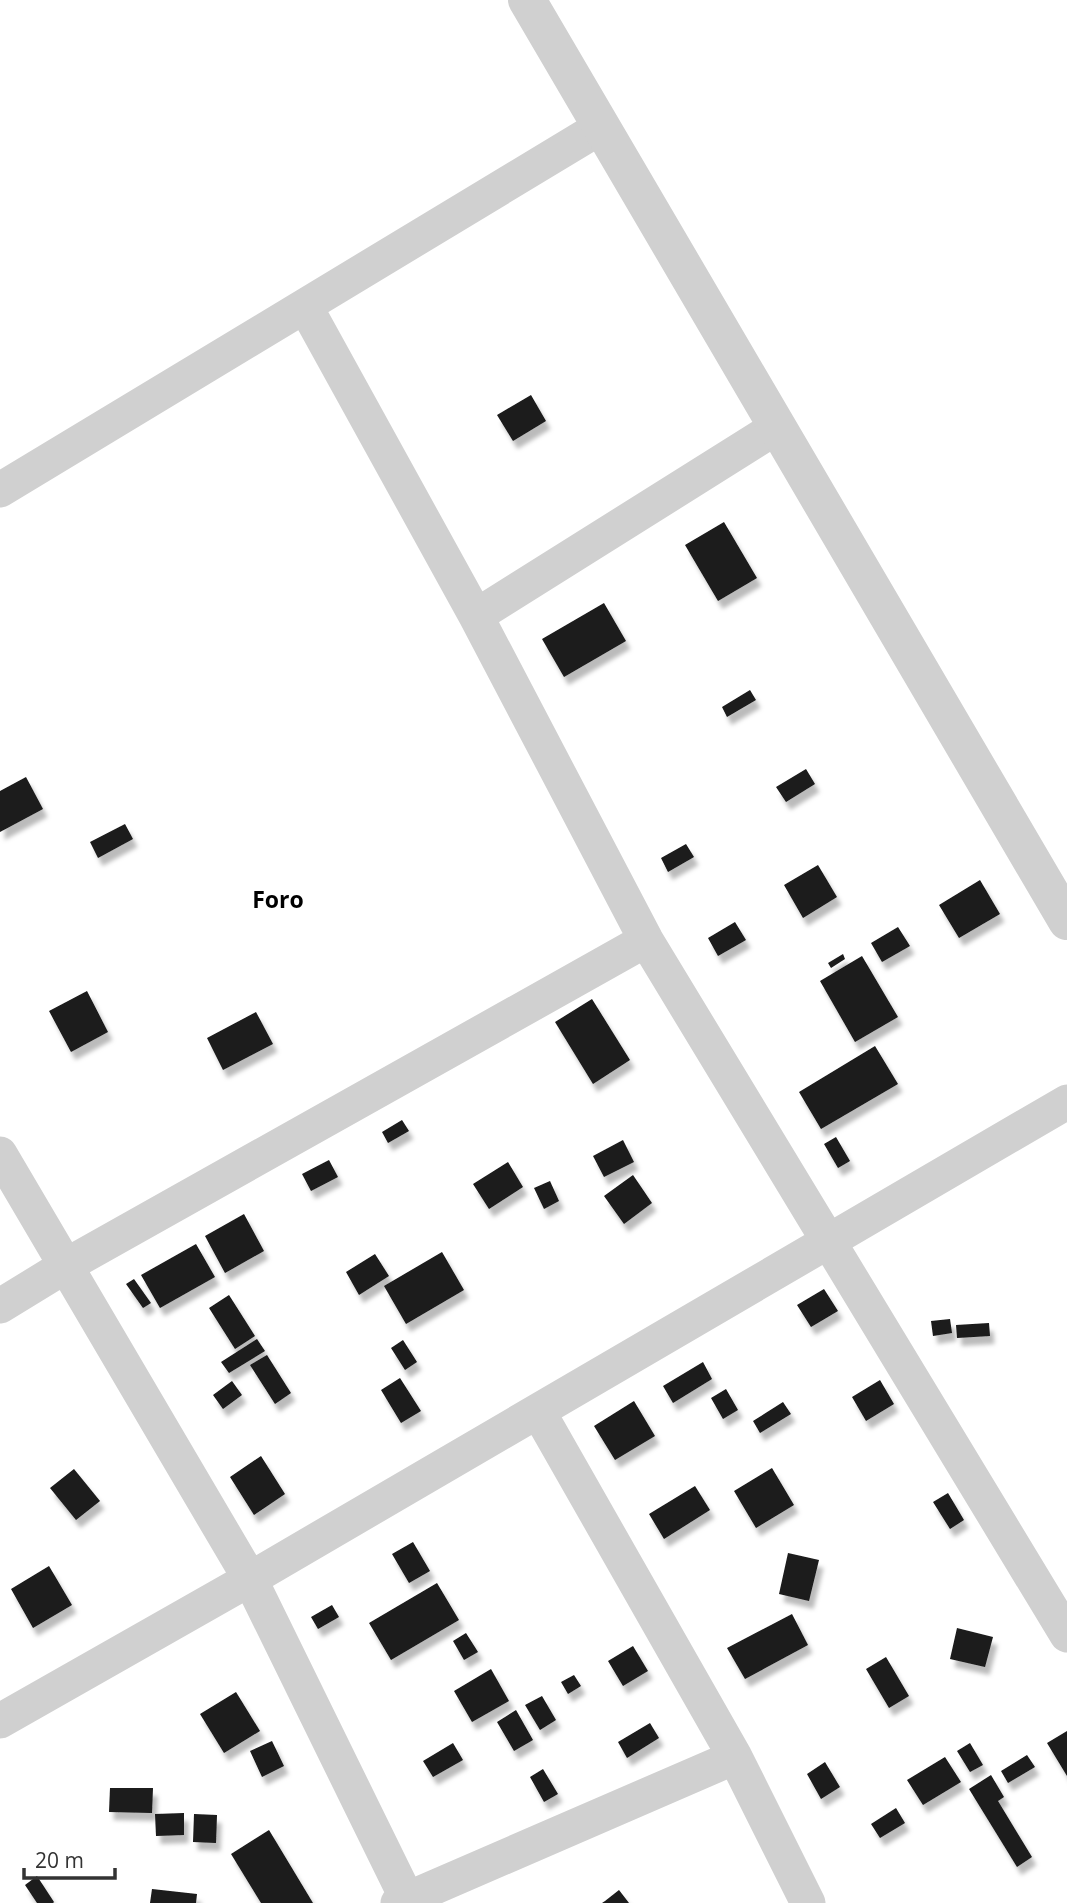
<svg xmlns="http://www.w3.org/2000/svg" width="1067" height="1903" viewBox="0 0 1067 1903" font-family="'Open Sans',sans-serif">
	<defs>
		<filter id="shadow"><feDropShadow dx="4.5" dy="8" stdDeviation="2" flood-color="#0004"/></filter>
	</defs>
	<rect width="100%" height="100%" fill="#fff"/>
	<!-- building -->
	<path fill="#1a1a1a" filter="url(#shadow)" d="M531 395 546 421 513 441 497 415Z
		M724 522 757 578 718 601 685 545Z
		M604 603 626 641 564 677 542 639Z
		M750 690 756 700 727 717 722 707Z
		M806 769 815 784 786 802 776 787Z
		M26 777 43 809 0 832V791Z
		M125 824 133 839 98 858 90 842Z
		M686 844 694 857 668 872 661 858Z
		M818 865 837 897 803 918 784 885Z
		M980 880 1000 914 959 938 939 905Z
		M735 922 746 940 718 956 708 938Z
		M898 927 910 946 882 962 871 943Z
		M843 954 845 959 831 968 828 963Z
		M862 956 898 1017 855 1042 820 981Z
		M87 991 108 1032 71 1052 49 1011Z
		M592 999 630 1060 593 1084 555 1022Z
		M256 1012 273 1044 223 1070 207 1038Z
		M875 1046 898 1084 821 1129 799 1092Z
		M402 1120 409 1131 388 1143 382 1132Z
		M836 1137 850 1161 838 1168 824 1144Z
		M623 1140 634 1162 604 1177 593 1156Z
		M329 1160 338 1177 311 1191 302 1174Z
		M508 1162 523 1187 489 1209 473 1184Z
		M633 1175 652 1203 624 1224 604 1196Z
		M550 1181 559 1201 544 1209 534 1188Z
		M244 1214 264 1251 225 1273 205 1236Z
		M196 1244 215 1277 160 1308 141 1275Z
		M442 1252 464 1290 406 1324 384 1286Z
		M375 1254 389 1276 359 1295 346 1272Z
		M134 1279 151 1303 143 1308 126 1284Z
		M824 1289 838 1311 811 1327 797 1305Z
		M229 1295 255 1336 235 1349 209 1308Z
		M950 1319 952 1333 933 1336 931 1321Z
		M989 1323 990 1336 957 1338 956 1325Z
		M257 1339 265 1351 229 1373 221 1362Z
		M403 1340 417 1362 405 1370 391 1348Z
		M267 1355 291 1393 275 1404 250 1365Z
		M703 1362 712 1379 673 1403 663 1386Z
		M400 1378 421 1411 401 1423 381 1390Z
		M880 1380 894 1404 866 1421 852 1397Z
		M232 1381 242 1395 223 1409 213 1395Z
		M726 1389 738 1410 723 1419 711 1398Z
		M634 1401 655 1436 615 1460 594 1426Z
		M783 1402 791 1414 760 1433 753 1421Z
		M261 1456 285 1494 254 1515 230 1477Z
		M772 1468 794 1505 756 1528 734 1491Z
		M74 1469 100 1501 76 1520 50 1488Z
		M695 1486 710 1510 664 1539 649 1514Z
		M948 1493 964 1520 950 1529 933 1502Z
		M413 1542 430 1571 409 1583 392 1554Z
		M788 1553 819 1560 809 1601 779 1594Z
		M49 1566 72 1605 33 1628 11 1589Z
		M437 1583 459 1620 391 1660 369 1623Z
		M332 1605 339 1617 318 1629 311 1617Z
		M792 1614 808 1645 745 1679 727 1648Z
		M957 1628 993 1637 985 1667 950 1659Z
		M466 1633 478 1652 464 1660 453 1641Z
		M633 1646 648 1671 623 1686 608 1661Z
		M886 1657 909 1696 889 1708 866 1669Z
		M491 1669 509 1701 472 1722 454 1691Z
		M574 1675 581 1686 568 1694 561 1682Z
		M236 1692 260 1731 224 1753 200 1714Z
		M542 1696 556 1720 540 1730 525 1705Z
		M516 1710 533 1740 514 1751 497 1722Z
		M650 1723 659 1738 627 1758 618 1742Z
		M1067 1731V1776L1047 1743Z
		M272 1741 284 1766 262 1777 250 1751Z
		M453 1743 463 1760 433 1777 423 1761Z
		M970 1743 983 1765 970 1772 957 1751Z
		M1027 1755 1035 1767 1008 1783 1001 1771Z
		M945 1757 961 1782 923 1805 907 1780Z
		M825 1762 840 1787 821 1799 807 1774Z
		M543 1769 558 1794 544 1802 530 1777Z
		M991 1775 1004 1797 998 1801 1032 1857 1017 1867 969 1789Z
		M110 1788H153L152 1813 109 1812Z
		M896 1808 905 1823 880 1838 871 1824Z
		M184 1813V1835L156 1836 155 1814Z
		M194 1814 217 1815 216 1843 193 1842Z
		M269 1830 313 1903H261L231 1854Z
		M37 1876 54 1902 53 1903H37L25 1885Z
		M152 1889 197 1894 196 1903H150Z
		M619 1890 629 1903H602L605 1901Z"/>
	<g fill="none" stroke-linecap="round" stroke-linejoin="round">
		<!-- minor -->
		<path stroke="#d0d0d0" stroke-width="35" d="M305 306 476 616 646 940 1067 1635
			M0 490 601 127
			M476 616 777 427
			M0 1154 250 1579 409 1903
			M0 1306 67 1265 646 940
			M538 1411 735 1757 808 1903
			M0 1721 250 1579 1067 1102
			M398 1903 735 1757"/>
		<!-- tertiary -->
		<path stroke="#d0d0d0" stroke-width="38" d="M527 0 1067 921"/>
	</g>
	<g text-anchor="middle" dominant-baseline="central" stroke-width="7" stroke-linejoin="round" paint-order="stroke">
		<!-- quarter labels -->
		<g font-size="23" font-weight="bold" fill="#000" stroke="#fff">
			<text x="278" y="899">Foro</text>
		</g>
	</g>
	<!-- scale -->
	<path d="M24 1868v10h91v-10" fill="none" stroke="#333333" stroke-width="3.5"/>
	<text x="35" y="1868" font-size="21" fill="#333333" stroke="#ffffff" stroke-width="5" paint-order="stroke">20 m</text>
</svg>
